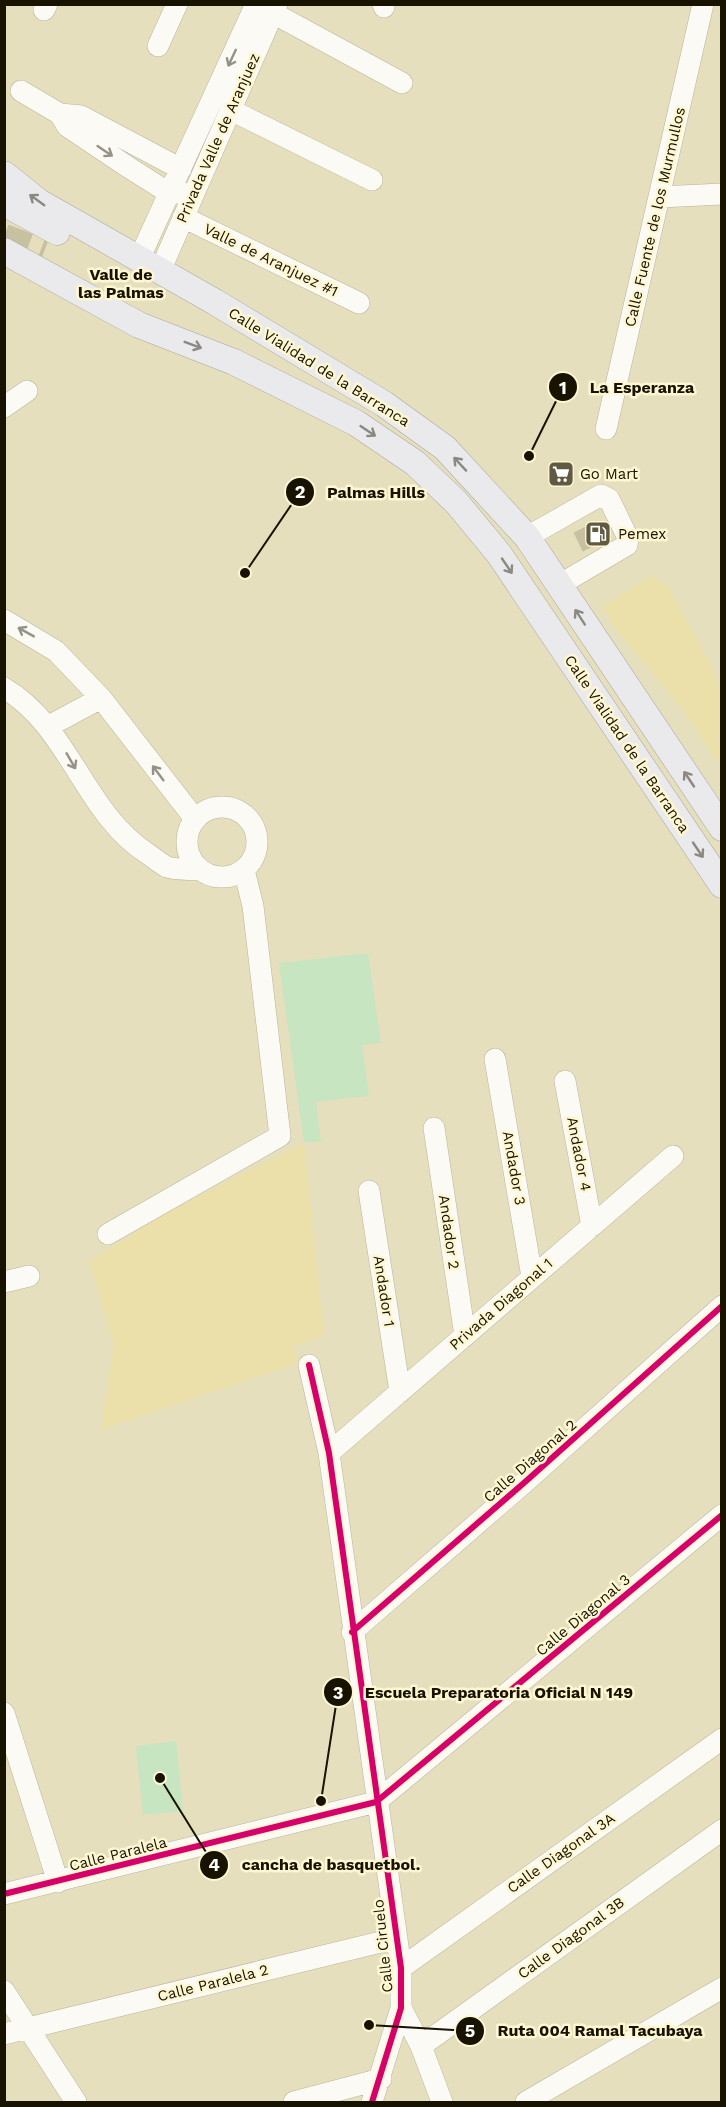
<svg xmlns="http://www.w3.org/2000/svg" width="726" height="2107" viewBox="0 0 726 2107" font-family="'Work Sans',sans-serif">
	<rect width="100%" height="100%" fill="#e6dfbd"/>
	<!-- built -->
	<path fill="#ebe0aa" d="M651 575 669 587 713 669 722 695 721 759 717 762 680 706 621 636 602 607Z
		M304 1143 324 1335 293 1347 298 1363 101 1430 114 1345 89 1261 177 1207Z"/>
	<!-- green -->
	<path fill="#c7e5c1" d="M368 953 381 1043 362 1045 369 1096 316 1102 321 1141 304 1143 279 963Z
		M176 1741 183 1811 143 1815 136 1746Z"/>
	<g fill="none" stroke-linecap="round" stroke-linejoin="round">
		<!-- minor-tunnel -->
		<path stroke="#c7c0a1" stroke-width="21" stroke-dasharray="21 10" stroke-linecap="butt" d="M583 528 594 551"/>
		<!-- major-tunnel -->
		<path stroke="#c7c0a1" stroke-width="26" stroke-dasharray="26 13" stroke-linecap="butt" d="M4 237 44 252"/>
		<defs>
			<path id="minor" d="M383 4 384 7
				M44 10 47 4
				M273 13 402 83
				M158 46 177 4
				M21 91 60 114 81 116 181 169
				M231 110 372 180
				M60 114 67 126 128 167 169 193H183
				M660 197 722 194
				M183 217 359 303
				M139 259 256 4
				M160 271 277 4
				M4 407 27 391
				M606 429 703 4
				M527 537 601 495 609 499 628 538 627 545 559 585
				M4 620 56 651 101 698 195 819
				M4 688C70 727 84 813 148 854 154 858 161 864 167 867 176 870 190 869 200 870
				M49 726 101 698
				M187 842a35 35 0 1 1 70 0a35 35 0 1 1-70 0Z
				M495 1059 532 1277
				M565 1081 592 1226
				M434 1128 465 1336
				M369 1191 400 1392
				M108 1234 280 1136 253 906 244 870
				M4 1282 29 1276
				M309 1365 329 1453 401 1968V2008L372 2102
				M329 1453 673 1156
				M352 1632 525 1482 722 1306
				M4 1713 58 1882
				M4 1894 376 1802 722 1515
				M401 1968 722 1739
				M4 1991 76 2102
				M401 2008 421 2046 442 2102
				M4 2034 397 1938
				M421 2046 722 1830
				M294 2102 381 2079
				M526 2102 722 1988"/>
			<path id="major" d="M4 174 39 202 215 302 384 404 445 448 527 537 722 828
				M4 203 57 232
				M4 251 139 325 234 362 356 423 415 463 456 502 499 554 722 885"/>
		</defs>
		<!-- minor casing -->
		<use href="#minor" stroke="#bab499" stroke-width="22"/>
		<!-- major casing -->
		<use href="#major" stroke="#a8a6a1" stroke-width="27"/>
		<!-- minor -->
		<use href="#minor" stroke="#fbfaf5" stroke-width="21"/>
		<!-- major -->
		<use href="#major" stroke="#eaeaec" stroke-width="26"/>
		<defs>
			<path id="cycleway" d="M309 1365 329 1453 401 1968V2008L372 2102
				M352 1632 525 1482 722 1306
				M4 1894 376 1802 722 1515"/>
		</defs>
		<!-- cycleway casing -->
		<use href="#cycleway" stroke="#fef7d2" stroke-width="10"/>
		<!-- cycleway -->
		<use href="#cycleway" stroke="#d6006c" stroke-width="6"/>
	</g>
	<!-- one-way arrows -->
	<defs><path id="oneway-shaft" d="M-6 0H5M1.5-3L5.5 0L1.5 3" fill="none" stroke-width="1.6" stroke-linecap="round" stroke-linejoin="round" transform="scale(1.5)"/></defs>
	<g stroke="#959287">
		<use href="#oneway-shaft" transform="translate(232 58) rotate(115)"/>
		<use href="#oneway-shaft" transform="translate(105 151) rotate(34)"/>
		<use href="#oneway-shaft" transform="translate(26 632) rotate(-151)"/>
		<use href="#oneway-shaft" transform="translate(71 761) rotate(60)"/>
		<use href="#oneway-shaft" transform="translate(158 773) rotate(-127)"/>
	</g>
	<g stroke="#8c8982">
		<use href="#oneway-shaft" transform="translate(37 200) rotate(-144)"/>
		<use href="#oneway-shaft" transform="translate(193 345) rotate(21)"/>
		<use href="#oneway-shaft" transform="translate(368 431) rotate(34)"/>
		<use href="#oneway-shaft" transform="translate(460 464) rotate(-133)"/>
		<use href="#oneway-shaft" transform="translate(507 566) rotate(56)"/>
		<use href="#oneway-shaft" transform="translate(580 617) rotate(-123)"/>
		<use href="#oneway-shaft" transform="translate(689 779) rotate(-124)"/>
		<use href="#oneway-shaft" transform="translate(698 850) rotate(56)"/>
	</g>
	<!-- icons -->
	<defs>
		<symbol id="supermarket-square" viewBox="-11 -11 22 22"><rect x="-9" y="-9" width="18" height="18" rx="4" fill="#605a42" stroke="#fef7d2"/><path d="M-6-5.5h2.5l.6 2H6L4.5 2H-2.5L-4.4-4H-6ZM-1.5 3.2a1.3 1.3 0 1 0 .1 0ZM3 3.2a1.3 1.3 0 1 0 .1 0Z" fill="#fff"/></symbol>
		<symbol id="fuel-square" viewBox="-11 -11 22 22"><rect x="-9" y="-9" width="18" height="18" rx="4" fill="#605a42" stroke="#fef7d2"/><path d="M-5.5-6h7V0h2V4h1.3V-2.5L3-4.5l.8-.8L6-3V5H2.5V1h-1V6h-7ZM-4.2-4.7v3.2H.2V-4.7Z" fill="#fff"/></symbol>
	</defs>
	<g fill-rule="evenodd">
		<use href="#supermarket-square" x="546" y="459" width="30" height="30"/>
		<use href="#fuel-square" x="583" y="519" width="30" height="30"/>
	</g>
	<g text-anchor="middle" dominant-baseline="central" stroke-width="5" stroke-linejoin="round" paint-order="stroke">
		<!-- street labels -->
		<g font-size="15" fill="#181300" stroke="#fef7d2">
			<text transform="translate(218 138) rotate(-66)">Privada Valle de Aranjuez</text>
			<text transform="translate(655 217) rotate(-77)">Calle Fuente de los Murmullos</text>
			<text transform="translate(271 260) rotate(26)">Valle de Aranjuez #1</text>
			<text transform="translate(319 367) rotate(32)">Calle Vialidad de la Barranca</text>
			<text transform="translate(627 744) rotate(56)">Calle Vialidad de la Barranca</text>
			<text transform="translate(579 1154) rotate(79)">Andador 4</text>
			<text transform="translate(514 1168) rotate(80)">Andador 3</text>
			<text transform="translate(449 1232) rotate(82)">Andador 2</text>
			<text transform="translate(384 1291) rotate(81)">Andador 1</text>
			<text transform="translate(501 1304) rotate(-41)">Privada Diagonal 1</text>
			<text transform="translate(530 1461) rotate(-41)">Calle Diagonal 2</text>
			<text transform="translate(583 1615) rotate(-40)">Calle Diagonal 3</text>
			<text transform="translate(561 1853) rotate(-35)">Calle Diagonal 3A</text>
			<text transform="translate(118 1854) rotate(-14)">Calle Paralela</text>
			<text transform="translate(571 1938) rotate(-36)">Calle Diagonal 3B</text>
			<text transform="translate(383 1946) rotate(-96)">Calle Ciruelo</text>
			<text transform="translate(213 1983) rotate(-14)">Calle Paralela 2</text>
		</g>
		<!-- poi labels -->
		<g font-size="15" fill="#181300" stroke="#fef7d2" text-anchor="start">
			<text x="580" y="474">Go Mart</text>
			<text x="618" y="534">Pemex</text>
		</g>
		<!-- neighbourhood labels -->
		<g font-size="16" font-weight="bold" fill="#181300" stroke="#fef7d2">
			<text x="121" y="274">Valle de<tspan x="121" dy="18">las Palmas</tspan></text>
		</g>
	</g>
	<!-- callouts -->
	<path fill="none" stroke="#181300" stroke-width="2" d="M529 456L563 387M245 573L300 492M321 1801L338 1692M160 1778L214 1865M369 2025L470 2031"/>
	<g fill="#181300" stroke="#fef7d2" stroke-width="2">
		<circle cx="529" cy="456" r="6"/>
		<circle cx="245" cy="573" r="6"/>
		<circle cx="321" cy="1801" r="6"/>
		<circle cx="160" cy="1778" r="6"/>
		<circle cx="369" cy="2025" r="6"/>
		<circle cx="563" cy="387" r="15"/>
		<circle cx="300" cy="492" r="15"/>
		<circle cx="338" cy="1692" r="15"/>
		<circle cx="214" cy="1865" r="15"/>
		<circle cx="470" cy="2031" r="15"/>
	</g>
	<g font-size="18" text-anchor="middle" font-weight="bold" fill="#fff">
		<text x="563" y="394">1</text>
		<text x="300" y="498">2</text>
		<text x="338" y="1699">3</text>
		<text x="214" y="1871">4</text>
		<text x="470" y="2037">5</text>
	</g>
	<g font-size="16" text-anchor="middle" font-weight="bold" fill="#181300" stroke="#fef7d2" stroke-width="5" stroke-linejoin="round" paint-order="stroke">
		<text x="642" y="393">La Esperanza</text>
		<text x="376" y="498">Palmas Hills</text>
		<text x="499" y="1698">Escuela Preparatoria Oficial N 149</text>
		<text x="331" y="1870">cancha de basquetbol.</text>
		<text x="600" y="2036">Ruta 004 Ramal Tacubaya</text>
	</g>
	<!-- border -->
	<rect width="726" height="2107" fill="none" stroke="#181300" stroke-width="12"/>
</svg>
